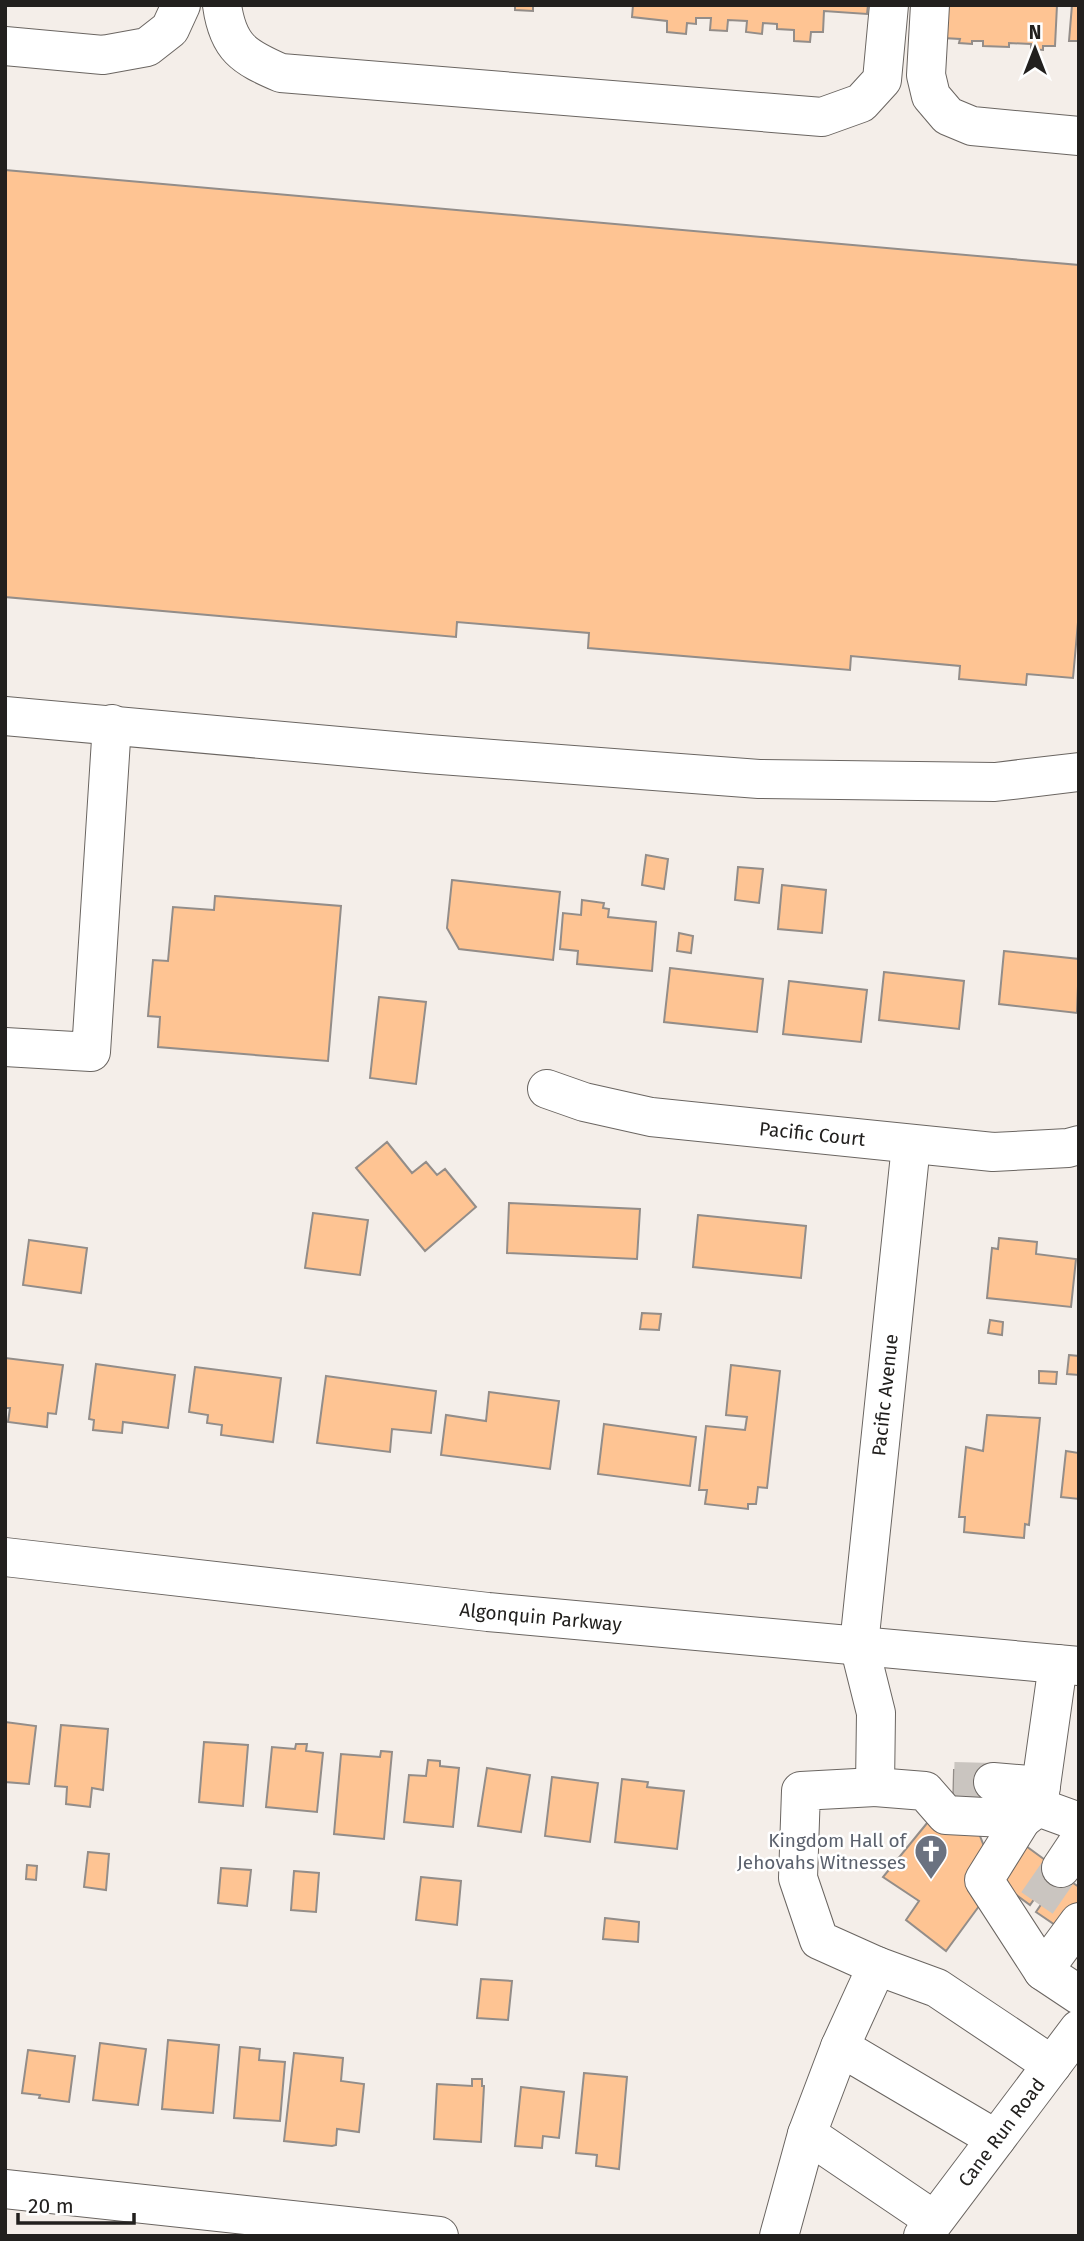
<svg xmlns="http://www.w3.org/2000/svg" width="1084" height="2241" viewBox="0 0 1084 2241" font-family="'Fira Sans',sans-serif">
	<rect width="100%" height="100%" fill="#f4eee9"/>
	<!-- building -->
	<path fill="#fec493" stroke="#938d89" stroke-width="2" d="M515 5H533V11L515 10Z
		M633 5H868L867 14 824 11 823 32H811L810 42 794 41V30L777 29V24L763 23 762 34 746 32 747 21 728 20 727 31 710 30 711 18H696V24L687 23 686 34 667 32V21L632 17Z
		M945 5H1057L1055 46H1043V50L1031 49V44L1009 43V47L983 46V41H972V44L959 43 960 39 943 38Z
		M1072 5H1079V41H1069Z
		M5 170 1079 265V611L1073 678 1027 674 1026 685 959 679 960 666 851 656 850 670 588 648 589 633 457 622 456 637 5 597Z
		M646 855 668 859 664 889 642 885Z
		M738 867 763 869 759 903 735 900Z
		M452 880 560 892 553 960 459 949 447 928Z
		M782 885 826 890 822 933 778 929Z
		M215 896 341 906 328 1061 158 1047 160 1017 148 1016 153 960 168 961 173 907 214 910Z
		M582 900 604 903 603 908 609 909 608 917 656 922 652 971 577 964 578 951 560 949 563 913 581 915Z
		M679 933 693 936 691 953 677 951Z
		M1004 951 1079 959 1077 1013 999 1004Z
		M670 968 763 979 757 1032 664 1022Z
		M884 972 964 981 959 1029 879 1020Z
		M789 981 867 990 861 1042 783 1034Z
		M379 997 426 1002 416 1084 370 1078Z
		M387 1142 412 1173 426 1162 437 1175 445 1169 476 1207 425 1251 356 1168Z
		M509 1203 640 1209 637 1259 507 1253Z
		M313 1213 368 1220 360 1275 305 1268Z
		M698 1215 806 1226 801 1278 693 1267Z
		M999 1238 1037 1242 1036 1254 1076 1259 1071 1307 987 1298 992 1248 998 1249Z
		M29 1240 87 1248 81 1293 23 1285Z
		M642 1313 661 1314 659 1330 640 1329Z
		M990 1320 1003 1322 1002 1335 988 1333Z
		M1069 1355 1079 1356V1375L1067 1374Z
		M5 1358 63 1365 56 1414 48 1413 47 1427 8 1422 10 1408H5Z
		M96 1364 175 1375 168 1428 123 1422 122 1433 93 1430 94 1420 89 1419Z
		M731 1365 780 1371 767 1488 758 1487 756 1504H748V1509L705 1504 707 1490H699L706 1426 745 1430 747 1417 726 1415Z
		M195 1367 281 1378 273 1442 221 1435 222 1425 207 1423 208 1415 189 1412Z
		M1039 1371 1057 1372 1056 1384 1039 1383Z
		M326 1376 436 1391 431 1433 392 1429 390 1452 317 1443Z
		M489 1392 559 1401 550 1469 441 1455 446 1415 486 1421Z
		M987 1415 1040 1418 1029 1525 1025 1524 1024 1538 964 1532 965 1517H959L966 1447 983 1451Z
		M604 1424 696 1437 690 1486 598 1474Z
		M1066 1451 1079 1453V1499L1061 1497Z
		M5 1722 36 1726 29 1784 5 1782Z
		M61 1725 108 1729 103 1790 92 1788 90 1807 66 1804 67 1787 55 1786Z
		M204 1742 248 1745 243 1806 199 1802Z
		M296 1744H307L306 1751 323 1753 317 1812 266 1807 272 1747 295 1749Z
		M381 1751 392 1752 384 1839 334 1834 341 1754 380 1757Z
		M428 1760 440 1761V1766L459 1768 453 1827 404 1822 409 1775 426 1776Z
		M487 1768 530 1775 521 1832 478 1826Z
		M954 1770H993V1810L953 1809Z
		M552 1777 598 1783 590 1842 545 1836Z
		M622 1779 648 1782 647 1787 684 1791 677 1849 615 1842Z
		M932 1817 978 1831 989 1859 985 1898 946 1951 906 1920 919 1901 883 1877Z
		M1026 1846 1056 1868 1030 1905 1000 1883Z
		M88 1852 109 1854 106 1890 84 1887Z
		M27 1865 37 1866 36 1880 26 1879Z
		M221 1868 251 1870 247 1906 218 1903Z
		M294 1871 319 1873 316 1912 291 1910Z
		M1061 1875 1079 1887V1915L1067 1933 1036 1912Z
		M421 1877 461 1881 457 1925 416 1920Z
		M605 1918 639 1922 638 1942 603 1939Z
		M481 1979 512 1981 508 2020 477 2018Z
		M168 2040 219 2045 213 2113 162 2109Z
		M100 2043 146 2049 138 2105 93 2100Z
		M240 2047 260 2049 259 2060 285 2062 280 2121 234 2118Z
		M28 2050 75 2056 69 2102 39 2098 40 2095 22 2093Z
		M294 2053 343 2058 341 2081 364 2084 359 2132 337 2129 336 2145 332 2146 284 2141Z
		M584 2073 627 2077 619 2169 596 2166 597 2155 576 2153Z
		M472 2079H482V2086H484L481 2142 434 2139 437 2084 472 2086Z
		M521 2087 564 2092 559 2138 543 2136 542 2148 515 2146Z"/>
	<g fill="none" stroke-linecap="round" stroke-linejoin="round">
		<!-- minor-tunnel -->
		<path stroke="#cac5c0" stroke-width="38" stroke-dasharray="38 19" stroke-linecap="butt" d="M954 1781 993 1782
			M1037 1903 1061 1868"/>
		<defs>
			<g id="minor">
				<path d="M222 5C228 48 244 57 281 73L822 117 861 103 882 80 889 5"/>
				<path d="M930 5 926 75 931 96 948 116 972 126 1079 136"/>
				<path d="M5 46 103 55 147 47 170 29 181 5"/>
				<path d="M5 716 428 754 759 779 995 782 1079 772"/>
				<path d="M5 1047 91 1052 112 724"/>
				<path id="s1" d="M547 1089 584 1102 651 1117 993 1152 1068 1148 1079 1145"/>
				<path d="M911 1145 859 1645 876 1713 875 1787 925 1791 946 1815 1022 1819 1038 1807 1079 1822"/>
				<path d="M993 1782 1041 1786"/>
				<path d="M875 1787 801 1791 798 1878 819 1940 877 1966 937 1988 1052 2065"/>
				<path d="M1038 1807 1058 1664"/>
				<path d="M1022 1819 984 1880 1043 1971 1079 1995"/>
				<path d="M1061 1868 1079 1841"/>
				<path d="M1043 1971 1079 1922"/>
				<path d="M840 2047 877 1966"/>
				<path d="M5 2189 439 2236"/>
				<path d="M934 2220 807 2134 840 2047 996 2139"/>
				<path d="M779 2236 807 2134"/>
			</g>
			<g id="major">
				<path id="s2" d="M5 1557 488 1612 1079 1666"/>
				<path id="s3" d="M923 2236 1079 2029"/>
			</g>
		</defs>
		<!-- minor casing -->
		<use href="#minor" stroke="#6a6561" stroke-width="40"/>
		<!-- major casing -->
		<use href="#major" stroke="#6a6561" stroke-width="40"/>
		<!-- minor -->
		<use href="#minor" stroke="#fff" stroke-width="38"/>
		<!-- major -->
		<use href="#major" stroke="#fff" stroke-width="38"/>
	</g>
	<!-- icons -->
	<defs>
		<symbol id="church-pin" viewBox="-11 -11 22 30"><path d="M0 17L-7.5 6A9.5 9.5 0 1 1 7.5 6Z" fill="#6b7280" stroke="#fff"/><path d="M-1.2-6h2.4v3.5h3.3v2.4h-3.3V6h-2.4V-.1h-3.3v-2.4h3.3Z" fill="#fff"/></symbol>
	</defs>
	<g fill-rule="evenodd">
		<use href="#church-pin" x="912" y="1832" width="38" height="52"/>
	</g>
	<g text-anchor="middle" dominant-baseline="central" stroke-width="5" stroke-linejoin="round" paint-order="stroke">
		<!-- street labels -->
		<g font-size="19" fill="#22201e" stroke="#fff">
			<text stroke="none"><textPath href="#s1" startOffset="270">Pacific Court</textPath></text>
			<text transform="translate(885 1395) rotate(-84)">Pacific Avenue</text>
			<text stroke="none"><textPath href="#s2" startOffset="539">Algonquin Parkway</textPath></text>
			<text stroke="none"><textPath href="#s3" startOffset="130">Cane Run Road</textPath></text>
		</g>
		<!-- worship labels -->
		<g font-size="19" fill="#5b616d" stroke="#fff" text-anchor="end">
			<text x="906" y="1840">Kingdom Hall of<tspan x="906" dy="22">Jehovahs Witnesses</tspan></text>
		</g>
	</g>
	<!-- border -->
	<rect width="1084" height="2241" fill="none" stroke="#22201e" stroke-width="14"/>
	<!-- north arrow -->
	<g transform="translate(1035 49)" stroke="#ffffff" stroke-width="5" paint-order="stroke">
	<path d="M0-5L12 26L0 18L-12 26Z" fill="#22201e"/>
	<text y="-10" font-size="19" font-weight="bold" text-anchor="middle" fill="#22201e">N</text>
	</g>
	<!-- scale -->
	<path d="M18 2213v10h116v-10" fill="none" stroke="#22201e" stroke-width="3.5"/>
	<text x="28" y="2213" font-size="21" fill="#22201e" stroke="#ffffff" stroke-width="5" paint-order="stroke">20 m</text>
</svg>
